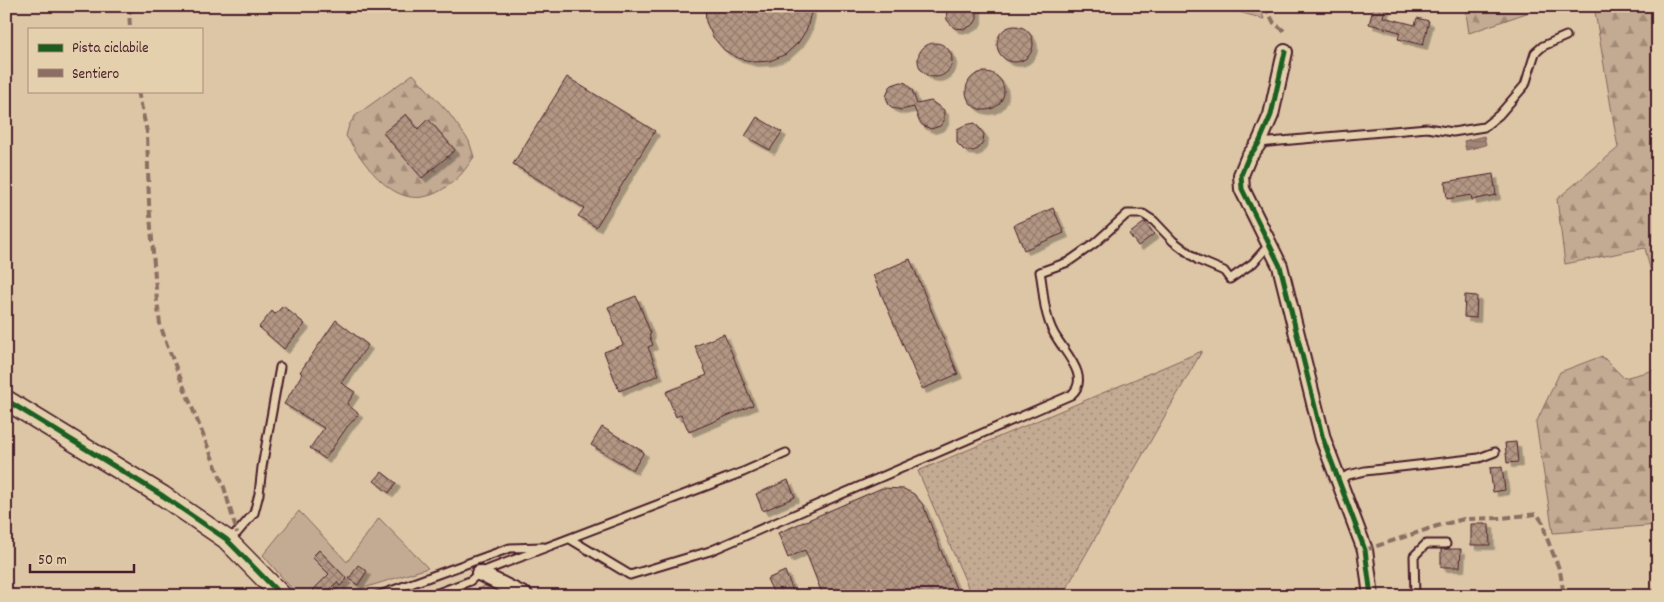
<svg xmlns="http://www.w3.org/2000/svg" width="1664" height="602" viewBox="0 0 1664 602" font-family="Dekko,sans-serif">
	<defs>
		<pattern id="grass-dots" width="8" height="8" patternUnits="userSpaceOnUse" patternTransform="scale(1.25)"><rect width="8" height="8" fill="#c3aa92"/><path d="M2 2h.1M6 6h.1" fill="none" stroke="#a08a77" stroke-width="1.8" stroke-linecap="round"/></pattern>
		<pattern id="forest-firs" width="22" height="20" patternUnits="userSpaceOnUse" patternTransform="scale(1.25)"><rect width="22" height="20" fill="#c3aa92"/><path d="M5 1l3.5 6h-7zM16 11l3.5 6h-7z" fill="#a08a77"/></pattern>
		<pattern id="water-rules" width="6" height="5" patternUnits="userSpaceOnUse" patternTransform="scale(1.25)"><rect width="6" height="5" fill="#a38577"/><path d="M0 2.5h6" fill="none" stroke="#876c62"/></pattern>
		<pattern id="building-cross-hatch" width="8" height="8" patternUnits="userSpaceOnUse" patternTransform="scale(1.25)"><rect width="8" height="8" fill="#b39784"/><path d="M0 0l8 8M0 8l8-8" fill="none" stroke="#947b6c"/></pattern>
		<filter id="shadow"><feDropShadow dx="4.5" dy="4.5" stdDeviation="0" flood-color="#0004"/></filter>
	</defs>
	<rect width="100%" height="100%" fill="#dcc6a6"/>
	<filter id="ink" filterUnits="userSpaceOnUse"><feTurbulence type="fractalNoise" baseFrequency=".02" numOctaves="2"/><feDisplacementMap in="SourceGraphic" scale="10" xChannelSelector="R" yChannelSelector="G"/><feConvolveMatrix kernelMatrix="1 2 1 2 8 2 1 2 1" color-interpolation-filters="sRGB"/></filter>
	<g filter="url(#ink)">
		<!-- grass -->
		<path fill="url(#grass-dots)" stroke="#86645e" d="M1218 6H1260L1264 19Z
			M1202 351 1062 596H972L918 471Z
			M493 583 517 596H459Z"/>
		<!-- forest -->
		<path fill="url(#forest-firs)" stroke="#86645e" d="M1465 6H1529V12L1469 33Z
			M1594 6H1658V302L1645 248 1565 264 1557 199 1618 148Z
			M413 74 448 112 469 141 474 157C468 165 462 175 454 181 405 223 372 176 346 136L349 125 355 116Z
			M1602 356 1624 378 1658 369V525L1553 533 1536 423 1560 372Z"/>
		<!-- garden -->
		<path fill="#c3aa92" stroke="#86645e" d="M299 511 347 562 379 518 428 568 338 596H298L263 555Z"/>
		<!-- water -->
		<path fill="url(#water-rules)" stroke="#7f5c59" d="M1484 136 1486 145 1466 150 1464 141Z"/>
		<!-- building -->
		<path fill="url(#building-cross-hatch)" stroke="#4a1f2b" filter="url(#shadow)" d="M705 6H810L811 12 807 29 798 43 786 54 770 61 754 62 738 58 724 50 713 37 706 22Z
			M946 6H977V19L974 24 965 29 954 28 947 20Z
			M1374 6H1386L1383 17 1415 25 1417 18 1429 21 1423 45 1398 39 1400 32 1369 24Z
			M997 44a18 18 0 1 1 36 0a18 18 0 1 1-36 0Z
			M918 60a17 17 0 1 1 34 0a17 17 0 1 1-34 0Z
			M966 91a19 19 0 1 1 38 0a19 19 0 1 1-38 0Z
			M567 77 655 131 596 227 578 216 584 208 513 164Z
			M901 82 906 83 912 90 917 104 931 101 944 110V121L940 126 931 129 922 125 919 121 914 107 901 110 893 108 889 105 886 97 889 88 892 85Z
			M406 114 418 129 428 119 455 150 422 178 383 133Z
			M757 117 782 132 770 150 745 136Z
			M975 123 984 134 983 142 978 149 973 151 964 150 957 143V129L965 125Z
			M1493 174 1496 195 1472 200 1471 195 1447 199 1445 182Z
			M1053 208 1064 233 1024 250 1014 225Z
			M1145 222 1154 234 1138 246 1129 234Z
			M910 259 958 374 922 389 873 275Z
			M1465 295 1477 296 1476 318 1464 317Z
			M636 296 651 334 649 335 653 345 648 347 659 375 619 391 604 352 623 345 608 307Z
			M283 306 305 324 284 349 259 327 272 311 275 314Z
			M336 320 368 345 341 383 355 392 347 404 359 414 347 427 325 459 310 448 324 428 284 404 302 374 300 372Z
			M724 334 753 405 689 432 681 414 676 417 666 392 707 375 695 346Z
			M602 427 644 452 633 470 591 445Z
			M1516 442 1518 462 1507 463 1505 443Z
			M1502 467 1505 490 1493 492 1490 468Z
			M382 472 396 483 389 493 374 481Z
			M788 480 795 497 763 511 756 494Z
			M882 488 904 489 914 494 923 505 959 596H823L805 550 788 558 778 533Z
			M1471 524H1489L1490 545H1471Z
			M1441 549H1461L1460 567H1441Z
			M319 550 347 579 340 586 337 582 323 596H319L313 590 329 574 312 557Z
			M358 565 367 571 358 585 349 579Z
			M785 571 795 596H775L767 579Z"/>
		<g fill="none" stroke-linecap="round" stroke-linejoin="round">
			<defs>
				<path id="lane" d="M1259 143 1427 128 1453 132 1484 127 1499 115 1525 85 1535 53 1543 46 1566 36
					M1338 481 1348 475 1365 471 1479 458 1495 452
					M226 538 237 533 254 513 259 494 262 467 280 367
					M570 539 630 575 710 551 1071 395C1090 379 1068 356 1058 340 1053 333 1049 323 1047 315 1043 301 1043 286 1040 272L1068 262 1095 243 1127 214H1143L1154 221 1173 241 1198 260 1224 271 1230 279 1253 263 1269 245
					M377 596 510 548 543 547
					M430 596 470 581 479 573 743 472 786 453
					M1415 596 1414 556 1426 544H1446"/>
				<path id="street" d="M1285 52 1271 115 1259 143 1248 158 1241 175 1242 189 1280 266 1323 439 1365 550 1371 596
					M479 573 526 596"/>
				<path id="secondary" d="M6 400 163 496 226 539 282 596"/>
			</defs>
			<!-- lane casing -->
			<use href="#lane" stroke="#4a1f2b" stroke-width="11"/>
			<!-- street casing -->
			<use href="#street" stroke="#4a1f2b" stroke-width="18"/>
			<!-- secondary casing -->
			<use href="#secondary" stroke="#4a1f2b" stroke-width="22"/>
			<!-- lane -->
			<use href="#lane" stroke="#e5d0ae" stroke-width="7"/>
			<!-- street -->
			<use href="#street" stroke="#e5d0ae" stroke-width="14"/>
			<!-- secondary -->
			<use href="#secondary" stroke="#e5d0ae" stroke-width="19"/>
			<!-- quiet -->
			<path stroke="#8d6e63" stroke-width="4" stroke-dasharray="8 4" stroke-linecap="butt" d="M129 6 130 29
				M1265 6 1274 23 1287 33
				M138 91 147 132 149 203 157 301 160 324 167 345 224 487 237 533
				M1365 550 1437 526 1464 519 1501 518 1537 514 1543 523 1546 536 1560 571 1564 596
				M1651 596 1658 583"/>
			<defs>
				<path id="cycleway" d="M1285 52 1271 115 1259 143 1248 158 1241 175 1242 189 1280 266 1323 439 1365 550 1371 596
					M6 400 163 496 226 539 282 596"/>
			</defs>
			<!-- cycleway casing -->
			<use href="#cycleway" stroke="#e5d0ae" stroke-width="8"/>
			<!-- cycleway -->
			<use href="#cycleway" stroke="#1b5e20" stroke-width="5"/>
		</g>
	</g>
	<!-- margin -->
	<rect width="1664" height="602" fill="none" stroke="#e5d0ae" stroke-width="25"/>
	<rect x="12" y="12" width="1639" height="577" fill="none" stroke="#4a1f2b" stroke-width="2" filter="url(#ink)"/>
	<!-- legend -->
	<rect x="28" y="28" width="175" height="65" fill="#e5d0ae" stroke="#a7897a"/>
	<rect x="38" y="44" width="25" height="8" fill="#1b5e20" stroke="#a7897a"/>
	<text x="72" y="52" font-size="15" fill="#4a1f2b">Pista ciclabile</text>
	<rect x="38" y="69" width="25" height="8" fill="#8d6e63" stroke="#a7897a"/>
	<text x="72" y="78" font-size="15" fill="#4a1f2b">Sentiero</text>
	<!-- scale -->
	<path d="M30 564v8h104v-8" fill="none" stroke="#4a1f2b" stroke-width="2.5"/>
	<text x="38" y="564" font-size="15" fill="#4a1f2b" stroke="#e5d0ae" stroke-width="4" paint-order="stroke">50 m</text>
</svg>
